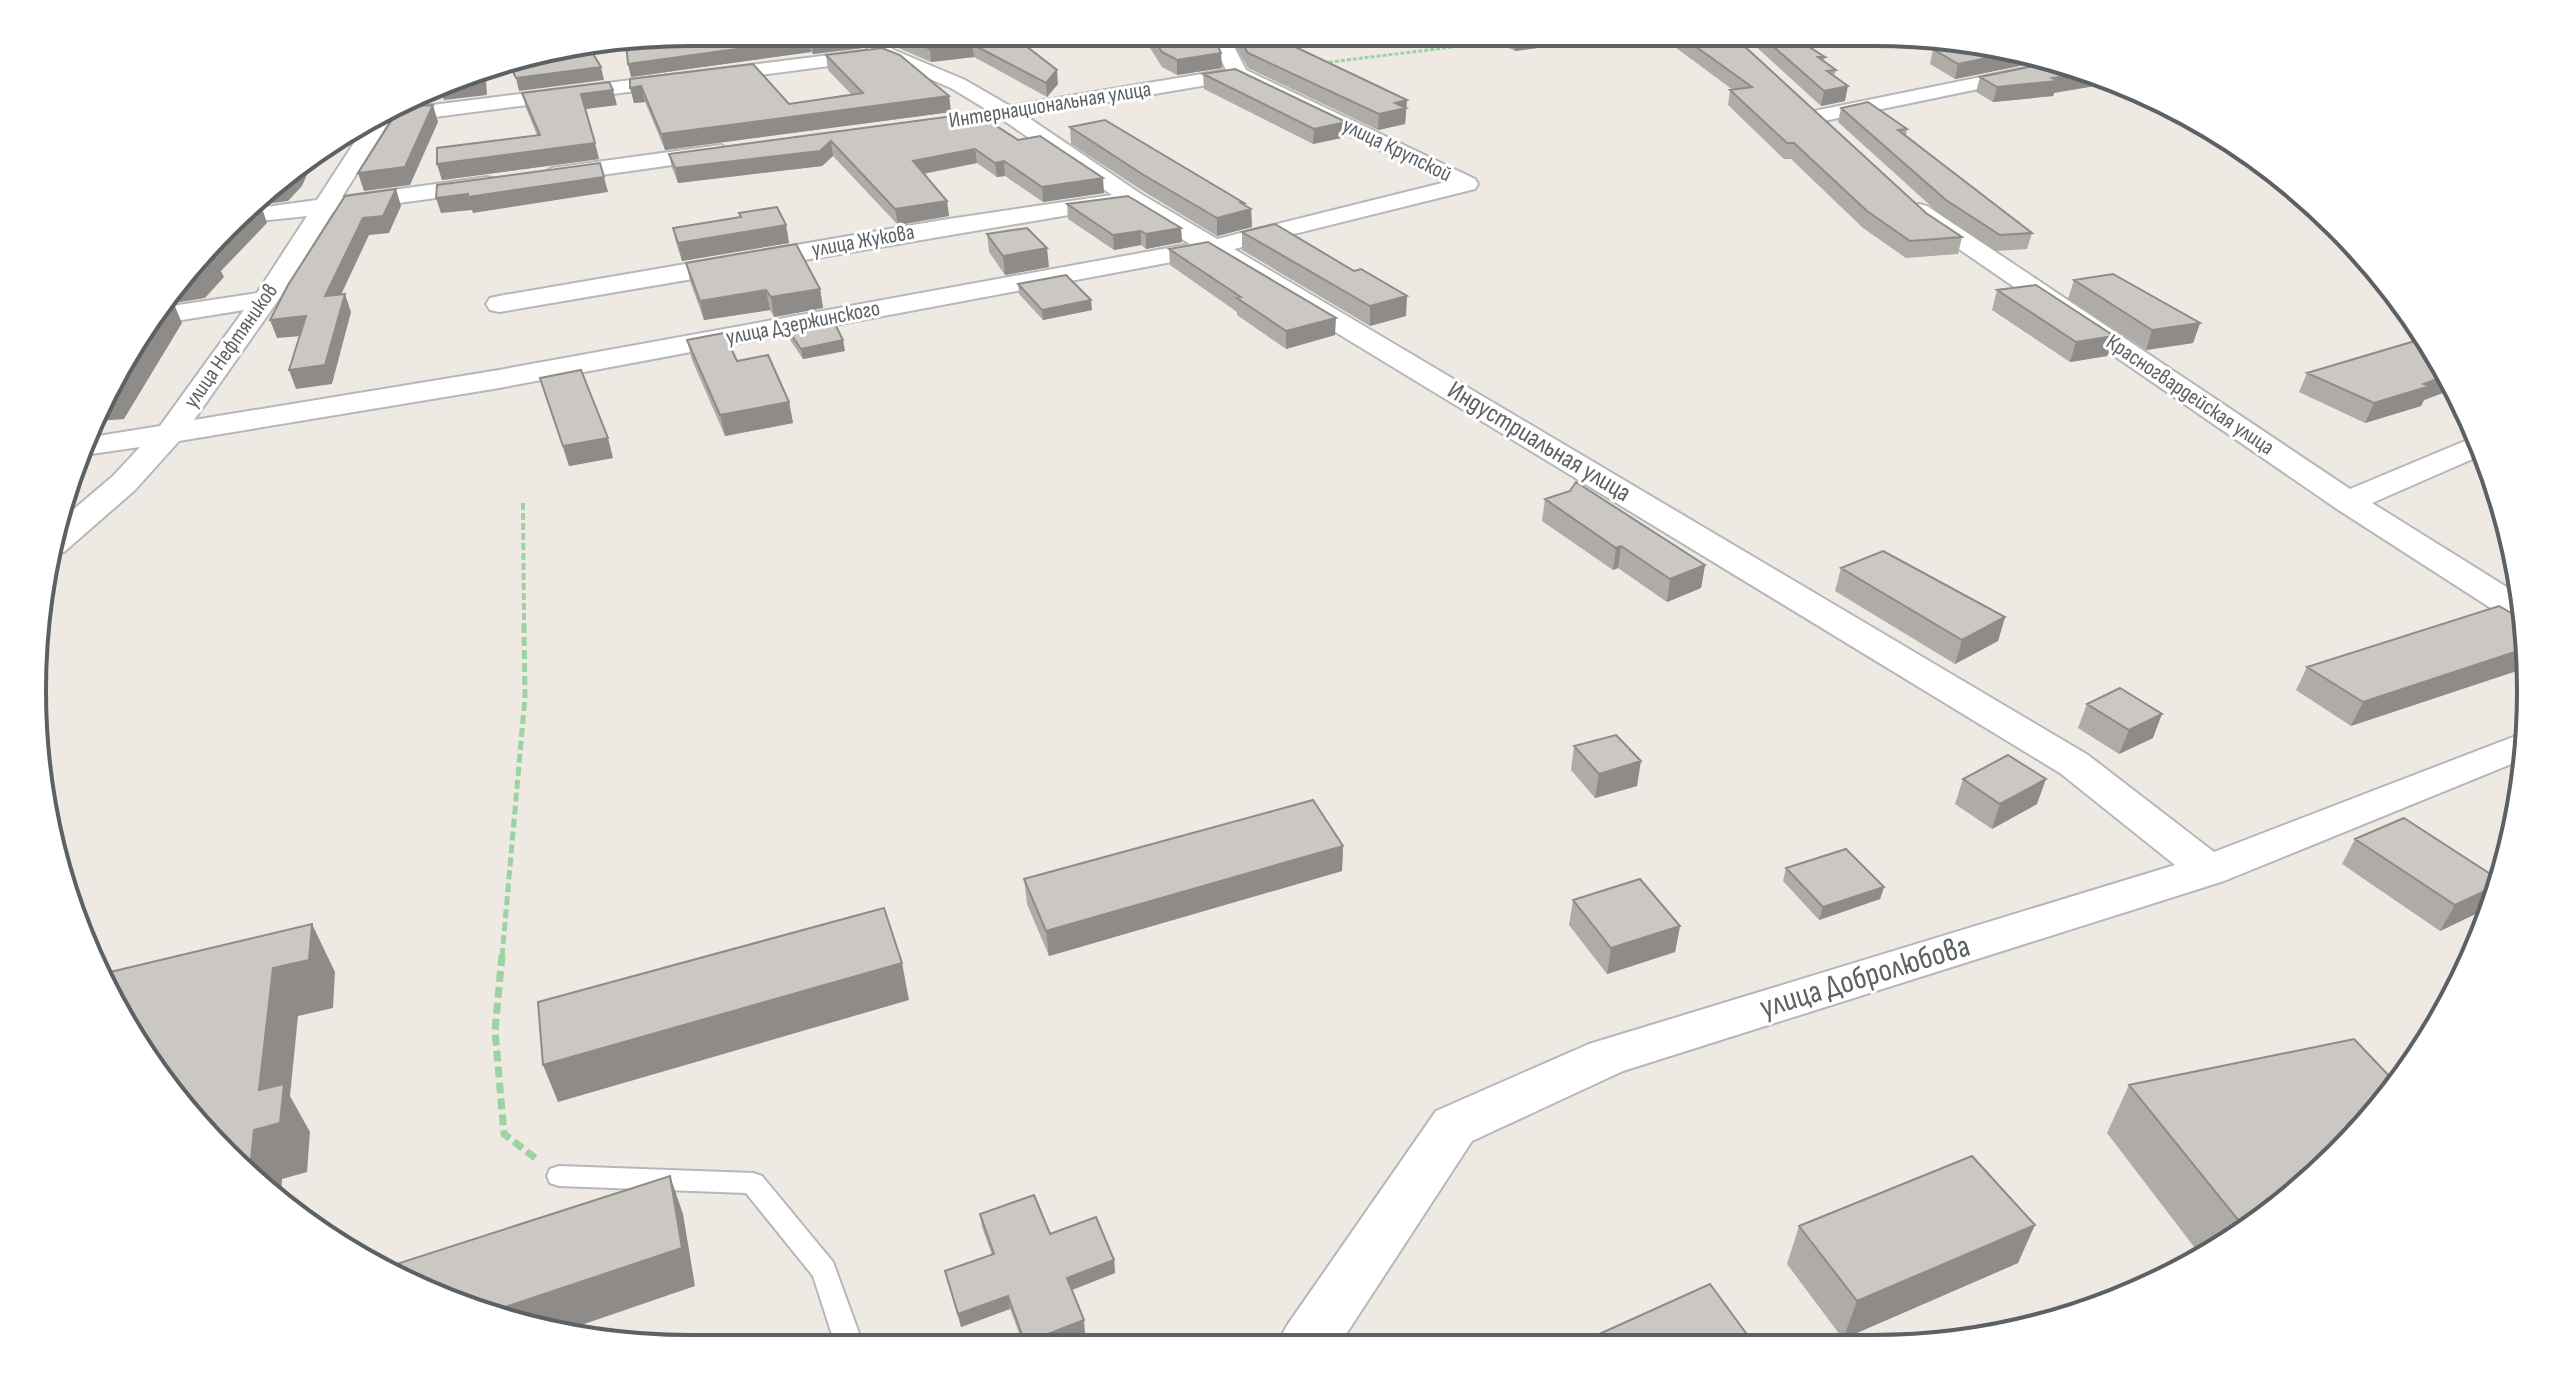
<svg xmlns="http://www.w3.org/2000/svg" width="2563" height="1381" viewBox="0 0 2563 1381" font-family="'Sofia Sans Condensed',sans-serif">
	<rect width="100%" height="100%" fill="#eeeae3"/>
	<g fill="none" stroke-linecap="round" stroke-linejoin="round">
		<defs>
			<path id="service" d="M559 1166 753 1173 762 1176 833 1262 864 1347H836L813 1276 746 1193 559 1186 550 1183 547 1176 550 1169Z"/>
			<path id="minor" d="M849 32H870L894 50 965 80 1010 106 1226 70 1209 33H1227L1246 70 1475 179 1478 184 1475 189 1234 249 2088 755 2214 852 2526 732V758L2224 881 1623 1071 1472 1141 1339 1345 1277 1346 1286 1327 1436 1111 1589 1044 2175 865 2060 773 1209 255 499 388 179 441 135 490 64 552 51 555 54 526 113 476 140 447 84 455 92 437 160 426 244 310 151 325 144 323 159 308 257 293 307 216 238 223 251 209 317 200 363 129 400 109 870 50ZM883 59 951 88 989 111 986 115 989 119 1003 120 1112 195 942 220 499 296 490 298 486 304 490 310 499 312 1127 205 1190 244 499 370 194 420 279 299 333 212 487 191 495 189 498 184 495 179 487 177 342 197 388 123ZM1236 80 1446 182 1217 239 1141 194 1026 116Z
				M1541 33C1531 42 1493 48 1483 38L1490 33Z
				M2030 67 2040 73 2037 77 1814 123 1804 117 1814 111Z
				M721 145 732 152 729 157 552 182 541 175 552 168Z
				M1919 204 1927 206 2350 489 2477 436 2484 454 2372 503 2521 596 2526 623 2511 621 2337 509 1911 216 1907 211 1911 206Z"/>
		</defs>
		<!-- service casing -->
		<use href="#service" stroke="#b4b7bb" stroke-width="4"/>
		<!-- minor casing -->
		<use href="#minor" stroke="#b4b7bb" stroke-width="4"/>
		<!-- path-far3 -->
		<path stroke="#9dd2a3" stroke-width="3" stroke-dasharray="4 2" stroke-linecap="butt" d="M1323 63 1468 45"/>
		<!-- path-far2 -->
		<path stroke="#9dd2a3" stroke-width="4" stroke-dasharray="7 3" stroke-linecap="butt" d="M523 503 524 625"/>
		<!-- path-far1 -->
		<path stroke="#9dd2a3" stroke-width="5" stroke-dasharray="9 4" stroke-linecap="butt" d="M502 957 525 697 524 623"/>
		<!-- path -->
		<path stroke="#9dd2a3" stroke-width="7" stroke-dasharray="11 5" stroke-linecap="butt" d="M502 955 495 1031 504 1134 538 1160"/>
		<!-- service -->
		<use href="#service" fill="#fff" fill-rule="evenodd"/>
		<!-- minor -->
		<use href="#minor" fill="#fff" fill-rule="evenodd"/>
	</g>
	<!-- wall -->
	<path fill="#afaba7" d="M858 32 863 48 813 54 811 52 631 77 626 43Z
		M875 32H1008L1058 84 1047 97 974 57 931 62 896 47Z
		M1140 32 1212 33 1222 68 1177 75 1162 67Z
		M1228 33H1294V40L1285 42 1407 100 1405 124 1378 130 1248 68Z
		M1506 33H1654L1515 51 1505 46Z
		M1656 33H1730L1926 213 1962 237 1958 254 1906 258 1863 228 1791 159H1784L1728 105 1730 90H1733Z
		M1741 33H1796L1795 38 1825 57 1824 62 1836 70 1834 76 1845 101 1821 106Z
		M1933 49 2043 55 2054 59 1955 79 1930 64Z
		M826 55 949 96 951 112 665 150 645 102 634 103 630 79 789 104 852 95 828 70Z
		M1203 74 1346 122V137L1313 144 1204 89Z
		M1980 77 2054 93 2053 96 1993 102 1976 92Z
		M522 93 617 105 585 109 599 159 442 180 437 164 537 135 526 108Z
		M1841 108 1907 129 1906 135 2032 233 2027 249 1996 251 1942 216 1838 122Z
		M975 119 1018 140 1104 193 1043 202 1005 176 997 177 977 163 924 174 947 201 949 216 898 225 833 156 822 166 678 183 672 168 669 154Z
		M1070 127 1244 205 1251 209 1252 227 1217 236 1143 191 1071 144Z
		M1067 204 1181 228 1182 242 1146 249 1141 245 1114 250 1068 219Z
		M739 213 786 225 789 243 682 261 677 246 673 228 740 217Z
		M1242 232 1354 271 1406 316 1370 326 1242 250Z
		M987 234 1049 267 1005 275 989 252Z
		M1169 249 1335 335 1286 349 1237 315V312L1170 265Z
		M686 263 820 289 823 308 774 317 770 310 704 320 690 281Z
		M2074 280 2200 323 2193 343 2146 350 2068 299Z
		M1018 284 1092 310 1043 320 1019 294Z
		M1997 290 2114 336 2107 356 2070 362 1992 310Z
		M786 327 845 351 803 359 788 337Z
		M2425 338 2456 388 2424 400 2421 406 2365 423 2299 392 2307 373Z
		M687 340 789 402 793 423 725 436 692 360Z
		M540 378 613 458 569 466Z
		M1545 499 1705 565 1701 588 1667 602 1618 568 1613 570 1542 521Z
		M1841 568 2005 617 1998 641 1955 664 1835 591Z
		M2499 606 2351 726 2296 690 2307 667Z
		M2087 704 2153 738 2119 754 2078 728Z
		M1574 746 1637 786 1595 798 1571 770Z
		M1963 779 2037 804 1992 829 1955 804Z
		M2355 839 2501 881 2499 890 2488 908 2440 931 2342 864Z
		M1343 846 1342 871 1049 956 1027 904 1024 879Z
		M1786 868 1884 887 1880 899 1819 920 1783 881Z
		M1573 900 1680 926 1675 952 1607 974 1569 925Z
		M2129 1085 2338 1156 2238 1238 2201 1256 2107 1133Z
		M980 1214 1050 1234 1114 1260 1115 1273 1072 1290 1085 1333 1051 1346H1024L1010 1309 961 1327 945 1271 992 1255 982 1227Z
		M1799 1226 2018 1263 1843 1339 1787 1264Z"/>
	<!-- shaded-wall -->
	<path fill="#8e8b88" d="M1263 33H1294V40L1263 46Z
		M1549 33H1654L1515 51 1516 37Z
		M861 35 863 48 813 54 811 41Z
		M809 39 811 52 631 77 628 64Z
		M972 44 974 57 931 62 930 49Z
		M2022 51 2043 55 2054 59 1955 79 1958 64Z
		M1221 53 1222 68 1177 75V60Z
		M485 66 487 95 444 100 440 88Z
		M601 67 604 80 519 91 516 78Z
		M1057 70 1058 84 1047 97 1046 83Z
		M2087 73 2113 83 2054 93 2053 96 1993 102 1997 87Z
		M641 86 645 102 634 103 630 88Z
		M1848 86 1845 101 1821 106 1824 91Z
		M613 90 617 105 585 109 581 94Z
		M949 96 951 112 665 150 661 134Z
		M1407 100 1405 124 1378 130 1379 114 1395 103Z
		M433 105 438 122 410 185 364 191 358 173Z
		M1346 122V137L1313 144 1314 129Z
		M831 141 833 156 822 166 678 183 675 168Z
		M595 143 599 159 442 180 437 164Z
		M975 149 977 163 915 175 913 161Z
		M316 154 302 186 288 201 258 205 257 203 272 187 300 163Z
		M1004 161 1005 176 997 177 995 163Z
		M604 177 608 192 473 213 472 210 441 213 436 198Z
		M1103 178 1104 193 1043 202 1042 187Z
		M396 189 401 206 389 233 369 235 332 314 325 296 363 218Z
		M947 201 949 216 898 225 895 209Z
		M1241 203H1244V211L1251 209 1252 227 1217 236V218Z
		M261 205 267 223 221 271 224 277 205 298 162 305Z
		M786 225 789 243 682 261 678 243Z
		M1181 228 1182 242 1146 249V234Z
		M1141 231V245L1114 250 1113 235Z
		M1047 248 1049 267 1005 275 1003 256Z
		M820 289 823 308 774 317 771 297Z
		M766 290 770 310 704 320 700 301Z
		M345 294 351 312 332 384 296 389 289 370Z
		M1407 296 1406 316 1370 326V306Z
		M1091 300 1092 310 1043 320 1042 310Z
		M174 304 182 323 124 419 99 421 109 399Z
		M306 316 313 335 277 338 270 320Z
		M1336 318 1335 335 1286 349V331Z
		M2200 323 2193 343 2146 350 2152 330Z
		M2114 336 2107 356 2070 362 2076 342Z
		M843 340 845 351 803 359 801 349Z
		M2448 375 2456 388 2424 400 2421 406 2365 423 2374 403Z
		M789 402 793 423 725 436 720 415Z
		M608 438 613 458 569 466 563 446Z
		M1621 546 1618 568 1613 570 1616 548Z
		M1705 565 1701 588 1667 602 1670 579Z
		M2005 617 1998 641 1955 664 1962 640Z
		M2530 647 2529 667 2351 726 2363 702Z
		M2162 714 2153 738 2119 754 2129 730Z
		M1641 761 1637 786 1595 798 1599 774Z
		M2046 779 2037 804 1992 829 2000 804Z
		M1343 846 1342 871 1049 956 1046 931Z
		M2500 884 2499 890 2488 908 2440 931 2455 905Z
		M1884 887 1880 899 1819 920 1823 907Z
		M312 924 335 972 333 1008 298 1016 290 1096 310 1132 307 1172 282 1179 281 1195 250 1169 273 968Z
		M1680 926 1675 952 1607 974 1611 948Z
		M902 963 909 1000 558 1102 543 1065Z
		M670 1176 683 1214 695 1286 558 1333 520 1326 487 1313Z
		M2035 1225 2018 1263 1843 1339 1857 1301Z
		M1114 1260 1115 1273 1069 1291 1067 1278Z
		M1008 1296 1010 1309 961 1327 958 1314Z
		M1084 1320 1085 1333 1051 1346H1026L1025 1343Z"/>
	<!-- building -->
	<path fill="#cbc7c2" stroke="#8e8b88" stroke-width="2" d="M690 32H858L861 35 811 41 809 39 628 64 626 43Z
		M891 32H1008L1057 70 1046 83 972 44 930 49Z
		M1149 33H1212L1221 53 1177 60 1162 52Z
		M1236 33H1266L1407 100 1395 103 1406 108 1379 114 1248 53Z
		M1508 33H1549L1516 37Z
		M1677 33H1730L1926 213 1962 237 1910 241 1867 211 1794 143H1787L1730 90 1752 87Z
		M1758 33H1787L1825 57H1818L1836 70 1827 71 1848 86 1824 91Z
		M1977 44 2022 51 1958 64 1933 49Z
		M882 48 900 55 949 96 661 134 641 86 630 88V79L753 64 789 104 863 93 826 55Z
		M590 49 601 67 516 78 510 65 553 59 552 55Z
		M2058 61 2087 73 2052 78 2058 81 1997 87 1980 77Z
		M478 67H482V81L445 85Z
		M1235 69 1346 122 1314 129 1203 74Z
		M609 82 613 90 581 94 595 143 437 164V148L540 135 522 93Z
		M1868 102 1907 129 1898 130 2032 233 2000 235 1946 200 1841 108Z
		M433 105 405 167 358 173 398 110 403 107Z
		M968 114 975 119 984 118 1018 140 1040 136 1103 178 1042 187 1004 161 995 163 975 149 913 161 947 201 895 209 831 141 820 151 675 168 669 154Z
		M1105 120 1244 203H1241L1251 209 1217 218 1142 174 1070 127Z
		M300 163 297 170 282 185 272 187 289 168Z
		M600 163 604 177 468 197V194L436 198 437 185Z
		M396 189 383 216 363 218 325 296 345 294 325 365 289 370 306 316 270 320 288 285 345 196Z
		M1128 196 1181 228 1146 234 1141 231 1113 235 1067 204Z
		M261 205 208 260 216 259 198 279 183 282 254 206Z
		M777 207 786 225 678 243 673 228 741 217 739 213Z
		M1275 224 1354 271 1361 269 1407 296 1370 306 1242 232Z
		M1027 228 1047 248 1003 256 987 234Z
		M1208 242 1336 318 1286 331 1237 298 1241 297 1169 249Z
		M796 244 820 289 771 297 766 290 700 301 686 263Z
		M2113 274 2200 323 2152 330 2074 280Z
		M1066 275 1091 300 1042 310 1018 284Z
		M2036 285 2114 336 2076 342 1997 290Z
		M174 304 115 399H109L143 325 160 306Z
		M832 318 843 340 801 349 786 327Z
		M724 333 737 361 768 355 789 402 720 415 687 340Z
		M2425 338 2448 375 2424 384 2430 386 2374 403 2307 373Z
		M581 370 608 438 563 446 540 378Z
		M1576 482 1705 565 1670 579 1621 546 1616 548 1545 499 1570 491Z
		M1883 551 2005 617 1962 640 1841 568Z
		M2499 606 2525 621 2530 647 2363 702 2307 667Z
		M2120 688 2162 714 2129 730 2087 704Z
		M1616 735 1641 761 1599 774 1574 746Z
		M2008 755 2046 779 2000 804 1963 779Z
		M1313 800 1343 846 1046 931 1024 879Z
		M2404 818 2501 881 2500 884 2455 905 2355 839Z
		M1846 849 1884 887 1823 907 1786 868Z
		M1640 879 1680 926 1611 948 1573 900Z
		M884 908 902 963 543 1065 538 1002Z
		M312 924 309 960 273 968 259 1090 284 1084 280 1123 254 1130 250 1169 196 1125 102 974Z
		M2354 1039 2395 1082 2338 1156 2247 1231 2129 1085Z
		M1972 1156 2035 1225 1857 1301 1799 1226Z
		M670 1176 682 1248 487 1313 381 1269Z
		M1034 1195 1050 1234 1096 1217 1114 1260 1067 1278 1084 1320 1025 1343 1008 1296 958 1314 945 1271 994 1254 980 1214Z
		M1710 1284 1754 1344 1575 1345Z"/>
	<g text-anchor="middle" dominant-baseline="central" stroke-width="6" stroke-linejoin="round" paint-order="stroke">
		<!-- far-street labels -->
		<g font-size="22" fill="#5b6164" stroke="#fff">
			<text transform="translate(1050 105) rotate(-9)">Интернациональная улица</text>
			<text transform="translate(1397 150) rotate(26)">улица Крупской</text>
			<text transform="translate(863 241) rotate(-10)">улица Жукова</text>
			<text transform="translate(803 323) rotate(-11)">улица Дзержинского</text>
			<text transform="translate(231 346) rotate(-55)">улица Нефтяников</text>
			<text transform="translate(2190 395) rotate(34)">Красногвардейская улица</text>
		</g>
		<!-- street labels -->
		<g font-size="26" fill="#5b6164" stroke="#fff">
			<text transform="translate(1539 442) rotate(31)">Индустриальная улица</text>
		</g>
		<!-- near-street labels -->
		<g font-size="32" fill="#5b6164" stroke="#fff">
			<text transform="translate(1865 977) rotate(-17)">улица Добролюбова</text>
		</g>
	</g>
	<!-- crop -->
	<path d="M0 0H2563V1381H0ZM690 46H1873A644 644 0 0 1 2517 690V691A644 644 0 0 1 1873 1335H690A644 644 0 0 1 46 691V690A644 644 0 0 1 690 46Z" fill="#fff" fill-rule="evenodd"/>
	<path fill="none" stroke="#5b6164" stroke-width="4" d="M690 46H1873A644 644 0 0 1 2517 690V691A644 644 0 0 1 1873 1335H690A644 644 0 0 1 46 691V690A644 644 0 0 1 690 46Z"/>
</svg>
